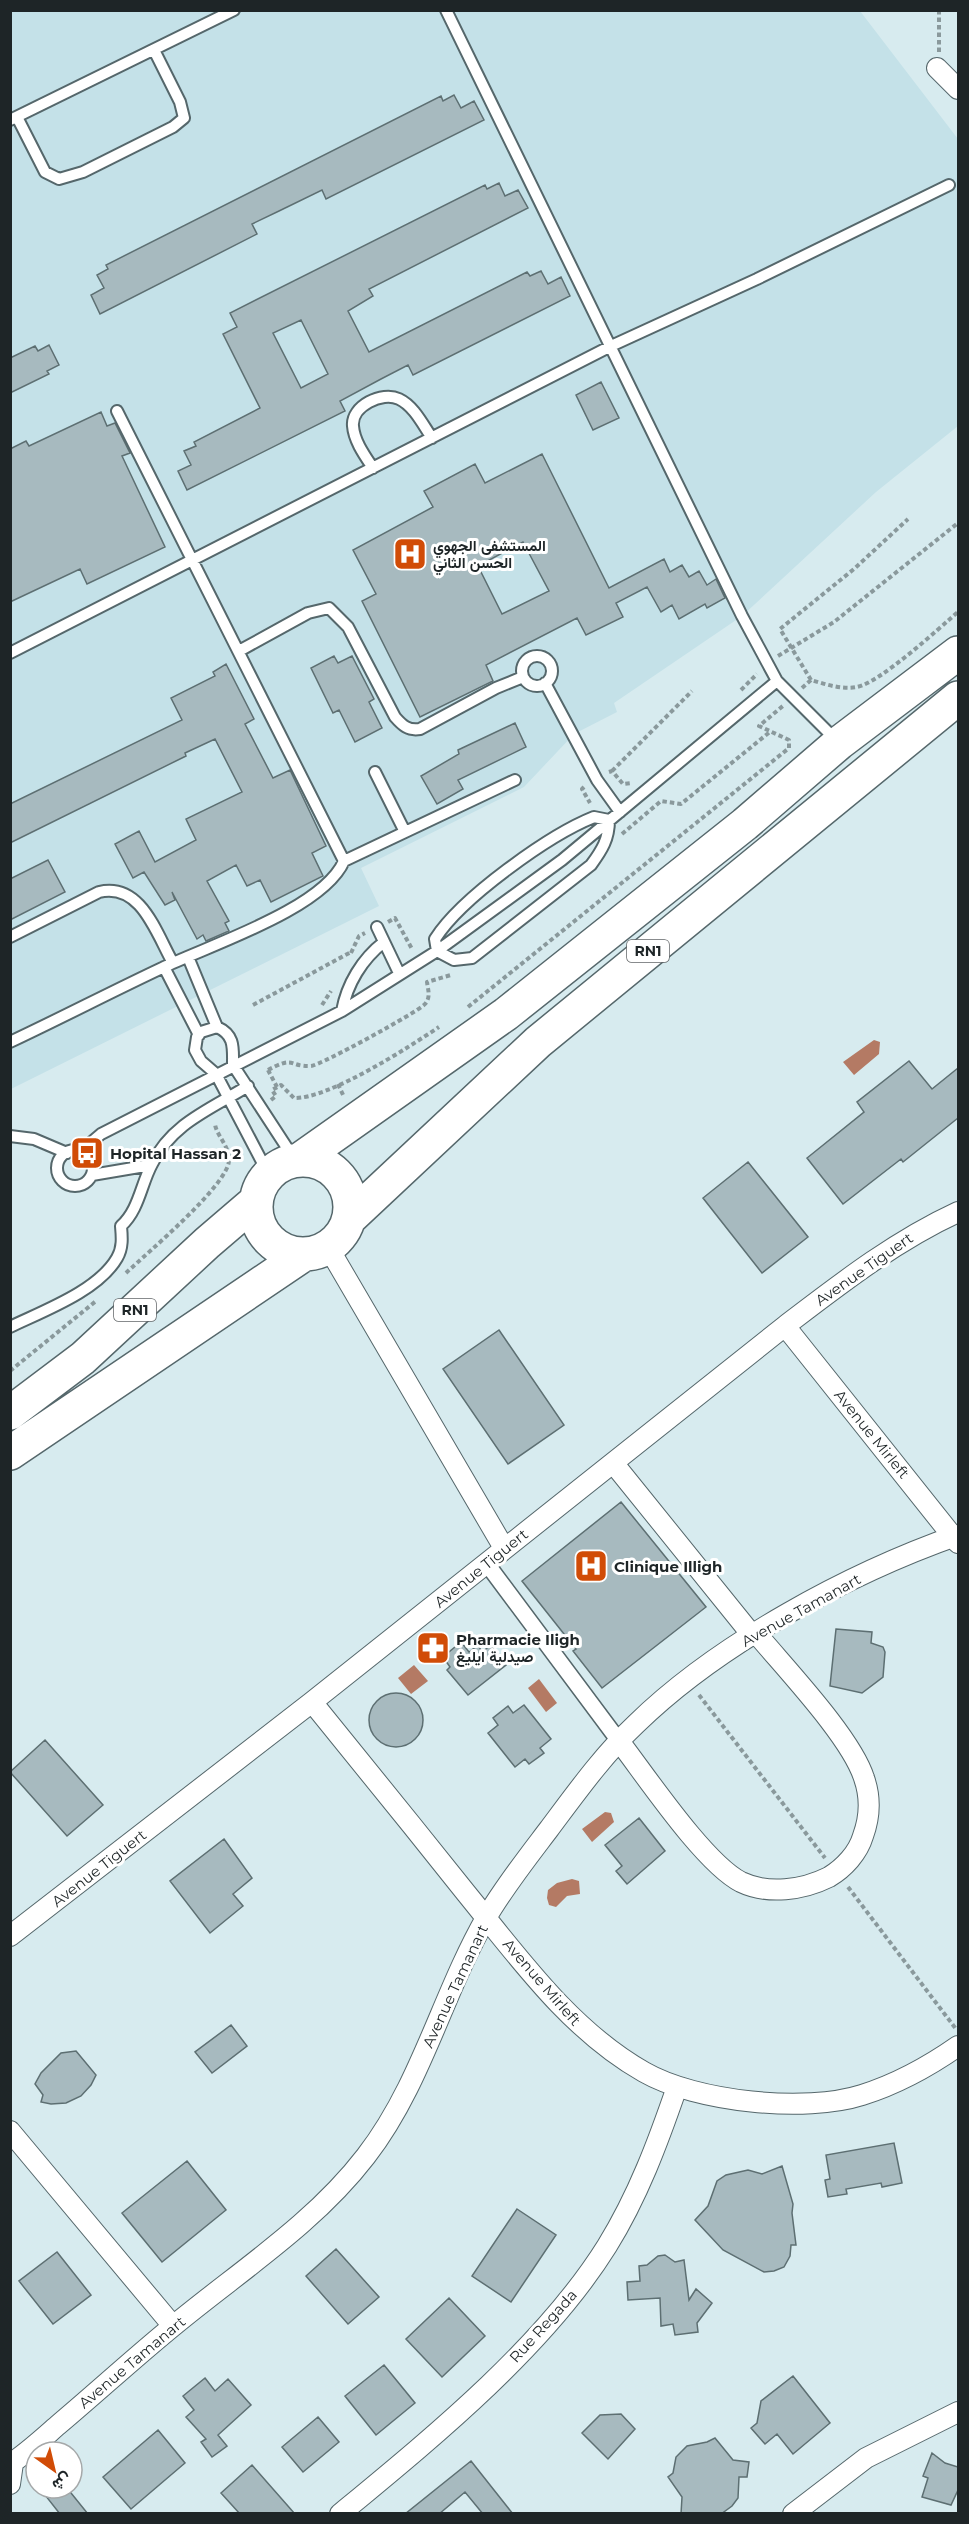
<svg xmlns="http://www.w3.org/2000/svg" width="969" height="2524" viewBox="0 0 969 2524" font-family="Montserrat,Vazirmatn,sans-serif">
	<rect width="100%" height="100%" fill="#d7ebef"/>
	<!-- built -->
	<path fill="#c4e1e8" d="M11 11H860L958 139V426L876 492 742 616 614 703 617 712 574 734 524 787 361 868 379 906 11 1089Z"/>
	<!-- water -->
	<path fill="#b47a64" d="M874 1040 880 1042 879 1054 854 1075 843 1062Z
		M414 1665 428 1681 411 1694 398 1678Z
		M539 1679 557 1703 546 1712 528 1688Z
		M605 1812 611 1813 614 1822 592 1842 582 1829Z
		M572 1879 579 1881 580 1894 567 1896 556 1907 549 1905 547 1898 548 1890 557 1883Z"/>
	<!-- building -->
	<path fill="#a7babf" stroke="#5d6f72" stroke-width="1.5" fill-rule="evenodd" d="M454 95 461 108 474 101 484 120 326 199 322 190 279 211 252 224 257 234 100 314 91 295 104 288 97 275 108 269 106 265 441 96 443 101Z
		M499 183 505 196 518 190 528 208 369 289 373 296 348 311 369 352 527 272 530 276 541 271 548 284 561 277 570 296 413 375 408 365 381 379 340 401 345 411 187 490 178 471 191 465 184 451 196 446 194 442 260 408 223 334 237 327 230 313 485 185 487 189ZM301 320 328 374 301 388 273 333Z
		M49 345 59 365 47 371 49 374 10 393V358L35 346 38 351Z
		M601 382 619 418 593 430 576 395Z
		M101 412 107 426 115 423 130 453 122 456 165 547 87 584 80 569 10 602V449L26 441 29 446Z
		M542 454 609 588 664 559 670 572 682 565 689 577 699 571 707 585 716 579 725 598 707 608 705 604 679 619 672 605 661 612 647 587 616 603 623 617 586 635 577 618 486 665 493 681 420 717 362 601 376 594 353 550 433 507 424 491 475 464 485 483ZM523 542 549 591 502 614 478 566Z
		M334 656 338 663 352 656 374 699 369 702 382 728 355 742 339 710 333 713 311 668Z
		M226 664 254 719 245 724 273 778 290 770 326 846 312 853 323 876 271 902 260 880 247 886 236 865 207 881 229 921 225 923 229 931 206 941 203 935 197 939 172 892 175 900 165 905 144 872 133 878 115 844 139 831 155 862 196 840 186 819 242 792 215 739 185 753 186 756 10 843V804L182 720 171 698 215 676 213 672Z
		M515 723 526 747 458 780 463 789 437 804 421 776 459 754 458 750Z
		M48 860 65 892 10 920V879Z
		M909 1061 932 1089 958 1068V1118L903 1162 901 1159 843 1204 807 1158 864 1112 857 1102Z
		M748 1162 808 1237 762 1273 703 1198Z
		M499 1330 564 1425 508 1464 443 1369Z
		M621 1502 706 1607 602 1688 573 1651 576 1649 522 1581Z
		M836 1629 872 1632 871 1643 883 1647 885 1652 883 1677 862 1693 830 1686Z
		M461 1642 469 1652 478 1645 482 1652 491 1645 506 1665 468 1695 447 1670 450 1667 443 1657Z
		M369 1720a27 27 0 1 1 54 0a27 27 0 1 1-54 0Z
		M524 1705 551 1739 540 1748 544 1753 529 1764 525 1759 515 1767 488 1733 498 1725 493 1718 508 1706 513 1713Z
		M45 1740 103 1805 67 1836 10 1772Z
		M639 1818 665 1851 627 1884 616 1871 622 1866 605 1845Z
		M224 1839 252 1878 233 1894 243 1906 210 1933 170 1881Z
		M231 2025 247 2046 212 2073 195 2052Z
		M76 2051 96 2075 91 2085 81 2096 66 2103 51 2104 41 2102 43 2095 35 2084 41 2073 61 2053Z
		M894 2143 902 2183 882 2187 881 2183 846 2189 847 2194 828 2197 825 2180 830 2179 826 2155Z
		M187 2161 226 2210 162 2262 122 2213Z
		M782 2166 793 2204 792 2213 796 2245H791L790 2256 784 2267 774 2271 764 2272 723 2250 695 2220 708 2206 717 2181 726 2175 748 2170 762 2174Z
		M517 2209 556 2235 511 2302 472 2276Z
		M336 2249 379 2297 348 2324 306 2276Z
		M57 2252 91 2295 53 2324 19 2281Z
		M665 2255 675 2262 684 2260 689 2300 696 2289 712 2303 697 2323 698 2332 675 2335 673 2324 661 2326 660 2298 628 2300 627 2282 640 2281 639 2266 647 2265 658 2256Z
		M449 2298 485 2336 442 2377 406 2339Z
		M384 2365 415 2403 376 2435 345 2396Z
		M793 2376 830 2423 793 2454 777 2434 765 2444 751 2428 757 2423 761 2401Z
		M205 2378 215 2391 228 2379 251 2405 218 2435 227 2446 212 2457 201 2442 206 2439 186 2417 194 2410 183 2396Z
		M621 2414 635 2429 608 2459 582 2433 600 2415Z
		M318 2417 339 2442 303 2472 282 2447Z
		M158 2430 185 2463 131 2509 103 2477Z
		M715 2438 733 2460 749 2462 747 2477H739L738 2498 732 2506 721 2514H681L682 2497 668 2477 673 2473 676 2457 687 2446 707 2442Z
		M932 2453 945 2463 958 2467V2490L951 2505 922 2497 928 2478 923 2476Z
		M471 2461 513 2514H483L465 2492 439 2514H405Z
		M252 2465 295 2514H240L221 2493Z
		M54 2488H67L88 2514H60L45 2495Z"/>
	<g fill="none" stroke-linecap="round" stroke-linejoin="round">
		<defs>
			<path id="service" d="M446 10 742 616 777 681
				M17 117 45 172 59 179 83 172 173 127 184 118 180 102 154 50
				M10 120 234 10
				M117 411 344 861
				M373 468C365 456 354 441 353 426 351 406 382 391 399 399 414 406 423 425 432 438
				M239 651 308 613 329 608 348 627 395 717C402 725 408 731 420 729L496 688 523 677
				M10 653 611 346 757 279 949 185
				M522 671a15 15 0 1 1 30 0a15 15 0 1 1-30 0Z
				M545 683 597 780 620 812
				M375 772 405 832
				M594 817 609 820C609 839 602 850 591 865L472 958 454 960 437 951 435 939C461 898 549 835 594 817Z
				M377 927 399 973
				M10 937 99 892C141 882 156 933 173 963
				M188 957 217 1027
				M164 967 199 1035
				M342 1011C347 984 362 959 384 942
				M10 1042C61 1018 111 992 162 968 210 945 323 909 344 861L515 780
				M10 1136 34 1139 67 1153
				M57 1168a18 18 0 1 1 36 0a18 18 0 1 1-36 0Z
				M81 1151 101 1134 342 1011 437 951 562 860 777 681 837 741
				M92 1175 151 1165
				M269 1175 216 1074 201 1061 195 1050 197 1037 201 1032 217 1027C235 1035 233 1048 233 1065L295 1160
				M10 1327C43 1311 98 1291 117 1258 123 1248 122 1237 121 1226 139 1210 141 1184 152 1164 172 1123 211 1109 248 1086"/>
			<path id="pedestrian" d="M487 1564 619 1741"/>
			<path id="minor" d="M937 68 958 89
				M328 1247 504 1548
				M785 1326 958 1543
				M614 1464 752 1635
				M312 1702C364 1766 415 1829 466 1893 519 1958 570 2030 644 2072 696 2102 806 2113 862 2095 897 2084 928 2067 958 2046
				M619 1741C646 1776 704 1863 741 1882 768 1895 803 1890 829 1877 844 1868 858 1853 863 1836 870 1817 871 1798 864 1778 851 1737 785 1668 756 1633
				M10 1936 312 1702 785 1326C840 1284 895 1241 958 1212
				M10 2131 173 2326
				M10 2464C27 2453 43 2438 58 2425 96 2393 133 2359 172 2327 238 2272 313 2225 366 2156 421 2085 442 1995 486 1918 504 1887 527 1858 549 1829 576 1793 603 1755 636 1724 719 1643 850 1573 958 1535
				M10 2484 13 2463
				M340 2514C432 2438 544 2347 607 2246 638 2196 658 2142 677 2087
				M793 2514 866 2458 958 2412"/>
			<path id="trunk" d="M302 1158 506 1014 745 824 839 743 958 653
				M256 1207a47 47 0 1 1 94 0a47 47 0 1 1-94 0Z
				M350 1218 538 1042 958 698
				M10 1413 83 1358 207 1243 256 1201
				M10 1453 303 1255"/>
		</defs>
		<!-- service casing -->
		<use href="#service" stroke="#55676b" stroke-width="14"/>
		<!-- pedestrian casing -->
		<use href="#pedestrian" stroke="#55676b" stroke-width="18"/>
		<!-- minor casing -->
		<use href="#minor" stroke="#55676b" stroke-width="22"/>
		<!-- trunk casing -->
		<use href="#trunk" stroke="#55676b" stroke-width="36"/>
		<!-- path -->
		<path stroke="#8a999c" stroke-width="4" stroke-dasharray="4.5 3" stroke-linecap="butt" d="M939 10V52
			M778 656 834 622 958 523
			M811 680 780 629 854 569 908 519
			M802 688 811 680C825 684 842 690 857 687 881 682 938 629 958 612
			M741 690 757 674
			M612 771 692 691
			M609 772 612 771 623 784 631 783
			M584 787 582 789 590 803
			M622 834 661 801 681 804 771 731
			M388 922 395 918 412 949
			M351 953 359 936 365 933
			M253 1005 351 952
			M322 1005 331 991
			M468 1007 789 748V740L759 726 784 705
			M268 1070C296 1055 288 1067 311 1066 321 1065 418 1012 425 1004 431 997 428 990 427 982L451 975
			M268 1070 277 1087
			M338 1084 344 1097
			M271 1100 276 1096 272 1090 281 1085 294 1098C329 1099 409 1047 439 1027
			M126 1273C148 1252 226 1187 229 1161 230 1146 215 1134 215 1123
			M10 1371 96 1301
			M699 1695 825 1858
			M848 1887 956 2029"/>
		<!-- service -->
		<use href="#service" stroke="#fff" stroke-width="10"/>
		<!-- pedestrian -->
		<use href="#pedestrian" stroke="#fff" stroke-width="15"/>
		<!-- minor -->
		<use href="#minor" stroke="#fff" stroke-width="20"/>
		<!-- trunk -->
		<use href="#trunk" stroke="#fff" stroke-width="33"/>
	</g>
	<!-- icons -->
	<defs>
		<symbol id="hospital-square" viewBox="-11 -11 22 22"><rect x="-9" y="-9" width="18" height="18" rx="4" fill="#d14c07" stroke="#fff"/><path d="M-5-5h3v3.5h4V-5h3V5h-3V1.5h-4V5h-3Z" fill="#fff"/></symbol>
		<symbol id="bus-square" viewBox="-11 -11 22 22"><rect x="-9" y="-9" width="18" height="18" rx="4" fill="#d14c07" stroke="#fff"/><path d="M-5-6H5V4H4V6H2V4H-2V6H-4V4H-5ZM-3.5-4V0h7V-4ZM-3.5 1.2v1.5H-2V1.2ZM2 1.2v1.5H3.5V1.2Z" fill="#fff"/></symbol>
		<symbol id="pharmacy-square" viewBox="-11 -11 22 22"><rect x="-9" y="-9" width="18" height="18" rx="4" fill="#d14c07" stroke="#fff"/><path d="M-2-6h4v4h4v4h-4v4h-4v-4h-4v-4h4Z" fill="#fff"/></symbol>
	</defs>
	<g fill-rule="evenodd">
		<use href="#hospital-square" x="391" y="535" width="38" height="38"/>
		<use href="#bus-square" x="68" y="1134" width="38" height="38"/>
		<use href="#hospital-square" x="572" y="1547" width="38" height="38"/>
		<use href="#pharmacy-square" x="414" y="1629" width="38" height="38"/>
	</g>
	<g text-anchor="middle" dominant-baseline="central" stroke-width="6" stroke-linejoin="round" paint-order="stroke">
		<!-- shield labels -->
		<g fill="#fff" stroke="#626668" stroke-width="1.5">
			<rect x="627" y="940" width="42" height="22" rx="4.5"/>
			<rect x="114" y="1299" width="42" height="22" rx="4.5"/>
		</g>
		<g font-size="14" font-weight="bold" fill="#1e2527">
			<text x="648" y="951">RN1</text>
			<text x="135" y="1310">RN1</text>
		</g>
		<!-- poi labels -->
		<g font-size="15" font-weight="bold" fill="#1e2527" stroke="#fff" text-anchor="start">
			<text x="433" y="545">المستشفى الجهوي<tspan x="433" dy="17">الحسن الثاني</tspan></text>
			<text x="110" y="1153">Hopital Hassan 2</text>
			<text x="614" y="1566">Clinique Illigh</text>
			<text x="456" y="1639">Pharmacie Iligh<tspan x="456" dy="17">صيدلية ايليغ</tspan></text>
		</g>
		<!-- street labels -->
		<g font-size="15" fill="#1e2527" stroke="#fff">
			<text transform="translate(864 1269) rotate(-35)">Avenue Tiguert</text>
			<text transform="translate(872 1434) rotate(51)">Avenue Mirleft</text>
			<text transform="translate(481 1568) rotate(-39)">Avenue Tiguert</text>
			<text transform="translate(801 1610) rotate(-29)">Avenue Tamanart</text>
			<text transform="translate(99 1868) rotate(-38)">Avenue Tiguert</text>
			<text transform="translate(542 1982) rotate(49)">Avenue Mirleft</text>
			<text transform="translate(455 1986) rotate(-65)">Avenue Tamanart</text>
			<text transform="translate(543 2326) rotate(-48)">Rue Regada</text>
			<text transform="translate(132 2362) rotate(-40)">Avenue Tamanart</text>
		</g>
	</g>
	<!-- border -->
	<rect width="969" height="2524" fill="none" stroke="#1e2527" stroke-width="24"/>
	<!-- north arrow -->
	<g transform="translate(54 2470) rotate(146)"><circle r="28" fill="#ffffff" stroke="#a5a8a9" stroke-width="1.5"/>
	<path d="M0-4.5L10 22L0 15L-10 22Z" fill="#d14c07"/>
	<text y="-9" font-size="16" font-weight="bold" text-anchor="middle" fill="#1e2527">ش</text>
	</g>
</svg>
